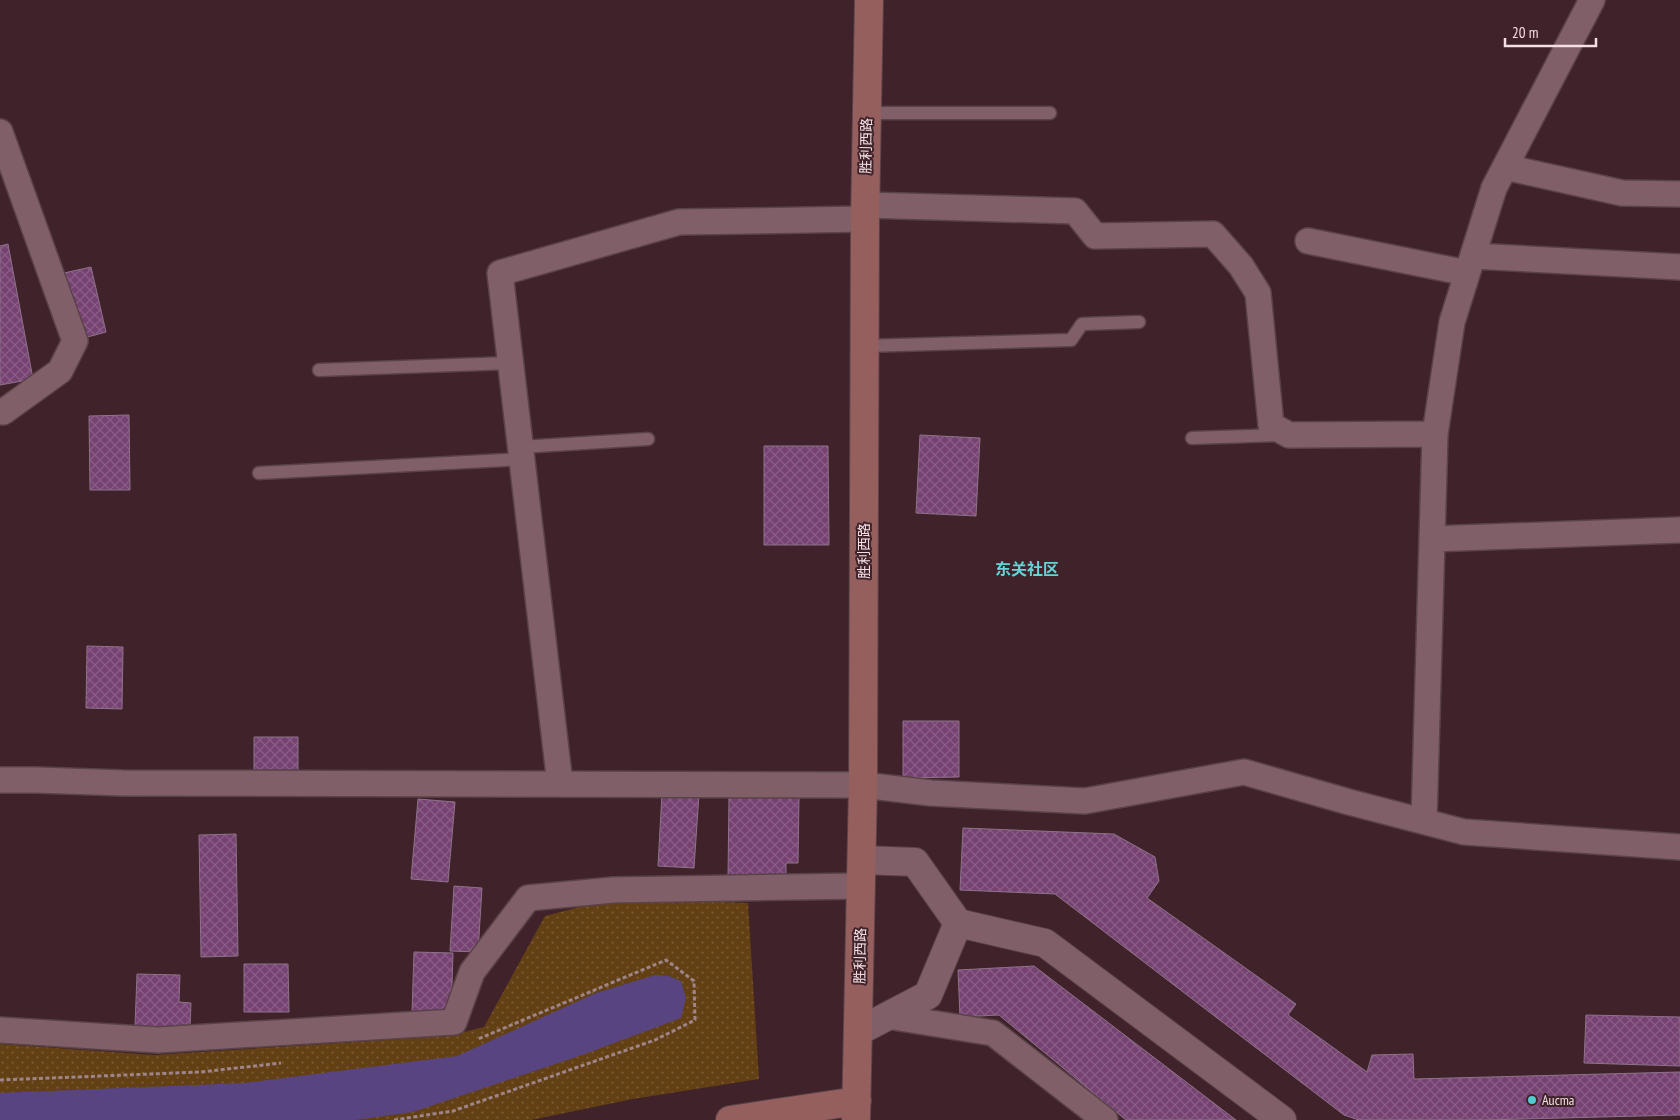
<svg xmlns="http://www.w3.org/2000/svg" width="1680" height="1120" viewBox="0 0 1680 1120" font-family="'PT Sans Narrow','Noto Sans SC',sans-serif">
	<defs>
		<pattern id="park-dots" width="8" height="8" patternUnits="userSpaceOnUse" patternTransform="scale(1.25)"><rect width="8" height="8" fill="#634014"/><path d="M2 2h.1M6 6h.1" fill="none" stroke="#7a5b36" stroke-width="1.8" stroke-linecap="round"/></pattern>
		<pattern id="building-cross-hatch" width="8" height="8" patternUnits="userSpaceOnUse" patternTransform="scale(1.25)"><rect width="8" height="8" fill="#764272"/><path d="M0 0l8 8M0 8l8-8" fill="none" stroke="#8a5d86"/></pattern>
	</defs>
	<rect width="100%" height="100%" fill="#3f222a"/>
	<!-- park -->
	<path fill="url(#park-dots)" d="M614 898 748 903 759 1079 633 1099 531 1120H0V1044L154 1055 448 1036 484 1027 545 916Z"/>
	<!-- water -->
	<path fill="#574480" d="M655 975 669 976 681 981 686 998 681 1018 585 1054 413 1112 355 1120H0V1093L244 1083 457 1056 596 993Z"/>
	<!-- building -->
	<path fill="url(#building-cross-hatch)" stroke="#8d738a" d="M8 244 33 379 0 385V246Z
		M91 267 106 332 80 339 64 273Z
		M129 415 130 490H90L89 416Z
		M920 435 980 438 976 516 916 513Z
		M764 446H828L829 545H764Z
		M87 646 123 647 122 709 86 708Z
		M903 721H959V777L903 778Z
		M254 737H298V774H254Z
		M662 793 699 794 694 868 658 866Z
		M729 796 799 797 798 863H786V878L728 877Z
		M418 799 455 802 448 882 411 879Z
		M963 828 1114 834 1155 857 1159 881 1147 898 1296 1004 1288 1015 1367 1072 1372 1055 1413 1054 1414 1079 1680 1072V1115L1484 1120H1359L1344 1115 1055 894 960 890Z
		M236 834 238 956 201 957 199 835Z
		M454 886 482 888 478 952 450 951Z
		M414 952 453 953 451 1015 412 1013Z
		M244 964H288L289 1012H244Z
		M1034 966 1236 1120H1126L999 1015 960 1017 958 970Z
		M137 974 180 975 179 1002 191 1003 190 1027 135 1026Z
		M1586 1015 1680 1017V1066L1584 1063Z"/>
	<g fill="none" stroke-linecap="round" stroke-linejoin="round">
		<defs>
			<path id="service" d="M867 113H1050
				M864 346 1071 340 1082 324 1139 322
				M319 370 511 363
				M1192 438 1281 435
				M521 447 648 439
				M259 473 522 459"/>
			<path id="minor" d="M0 132 75 341 60 371 3 412
				M1505 167 1622 193 1680 194
				M865 205 1075 211 1095 236 1213 234 1241 266 1258 293 1271 425 1289 435 1435 434
				M1308 241 1467 273
				M1473 256 1680 267
				M1432 539 1680 530
				M0 780H36L123 783 863 785 931 793 1085 801 1244 772 1349 802 1464 832 1680 847
				M560 784 500 273 679 222 865 219
				M1424 821 1435 434 1452 322 1494 188 1592 0
				M887 1016 993 1033 1105 1120
				M0 1030 158 1040 454 1022 472 972 528 898 613 890 861 886"/>
			<path id="tertiary" d="M862 860 915 862 958 923 1045 943 1282 1120
				M859 1031 928 995 958 923"/>
			<path id="secondary" d="M730 1120 857 1101
				M856 1120 863 785 865 219 869 0"/>
		</defs>
		<!-- service casing -->
		<use href="#service" stroke="#5a4249" stroke-width="15"/>
		<!-- minor casing -->
		<use href="#minor" stroke="#5a4249" stroke-width="28"/>
		<!-- tertiary casing -->
		<use href="#tertiary" stroke="#5a4249" stroke-width="30"/>
		<!-- secondary casing -->
		<use href="#secondary" stroke="#5a4249" stroke-width="30"/>
		<!-- path -->
		<path stroke="#9e858b" stroke-width="3" stroke-dasharray="4 2.5" stroke-linecap="butt" d="M0 1080 201 1072 281 1063
			M394 1120 453 1111 655 1040 695 1020 694 981 666 960 478 1039"/>
		<!-- service -->
		<use href="#service" stroke="#815f68" stroke-width="12"/>
		<!-- minor -->
		<use href="#minor" stroke="#815f68" stroke-width="25"/>
		<!-- tertiary -->
		<use href="#tertiary" stroke="#815f68" stroke-width="28"/>
		<!-- secondary -->
		<use href="#secondary" stroke="#955f5e" stroke-width="28"/>
	</g>
	<!-- markers -->
	<circle fill="#52ccd0" stroke="#3f222a" stroke-width="2" cx="1532" cy="1100" r="5"/>
	<g text-anchor="middle" dominant-baseline="central" stroke-width="4" stroke-linejoin="round" paint-order="stroke">
		<!-- street labels -->
		<g font-size="14" fill="#f4e0e4" stroke="#3f222a">
			<text transform="translate(866 146) rotate(-89)">胜利西路</text>
			<text transform="translate(864 551) rotate(-90)">胜利西路</text>
			<text transform="translate(860 956) rotate(-89)">胜利西路</text>
		</g>
		<!-- poi labels -->
		<g font-size="14" fill="#f4e0e4" stroke="#3f222a" text-anchor="start">
			<text x="1542" y="1100">Aucma</text>
		</g>
		<!-- quarter labels -->
		<g font-size="16" font-weight="bold" fill="#66d3d7" stroke="#3f222a">
			<text x="1027" y="569">东关社区</text>
		</g>
	</g>
	<!-- scale -->
	<path d="M1505 38v8h91v-8" fill="none" stroke="#f4e0e4" stroke-width="2.5"/>
	<text x="1512" y="38" font-size="15" fill="#f4e0e4" stroke="#3f222a" stroke-width="4" paint-order="stroke">20 m</text>
</svg>
